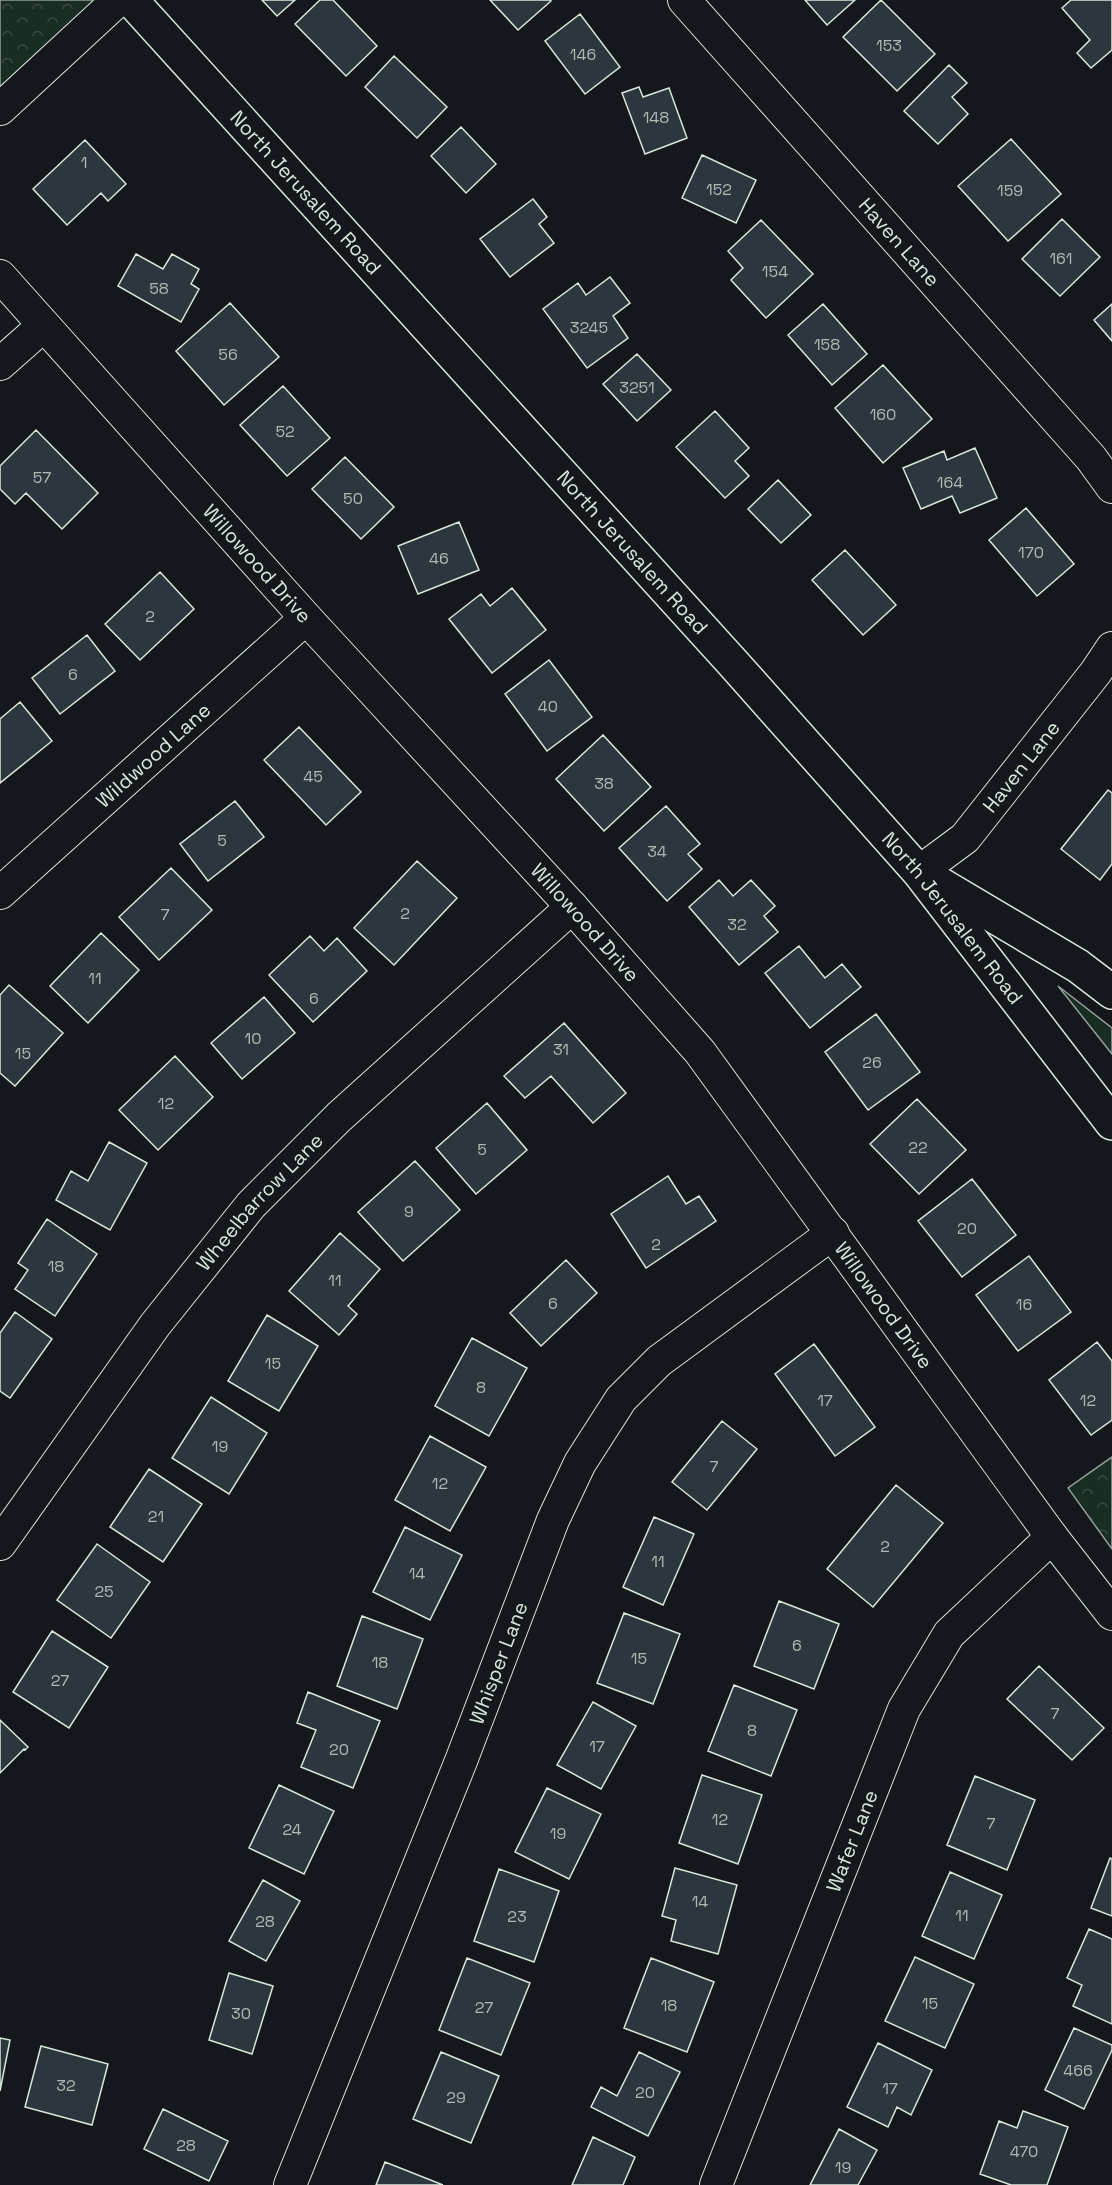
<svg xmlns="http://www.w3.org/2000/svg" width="1112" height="2185" viewBox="0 0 1112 2185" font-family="'Space Grotesk',sans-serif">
	<defs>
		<pattern id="forest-crowns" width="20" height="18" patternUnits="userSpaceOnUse" patternTransform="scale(1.5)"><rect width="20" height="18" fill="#1a2d24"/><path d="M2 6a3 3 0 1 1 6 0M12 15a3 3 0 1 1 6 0" fill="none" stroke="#3b4b43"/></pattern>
	</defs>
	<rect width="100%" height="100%" fill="#14181c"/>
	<!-- grass -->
	<path fill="#1a2d24" stroke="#939e99" stroke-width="1.5" d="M1058 986 1112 1028V1054Z"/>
	<!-- forest -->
	<path fill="url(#forest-crowns)" stroke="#939e99" stroke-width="1.5" d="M0 0H115L0 109Z
		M1112 1457V1549L1068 1488Z"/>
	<!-- building -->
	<path fill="#2c363c" stroke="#d8e6dc" stroke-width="1.5" d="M262 0H295L277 16Z
		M320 0H333L377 46 346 76 295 24Z
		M490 0H550L551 1 518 30Z
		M805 0H855L827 25Z
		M881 0 935 54 897 91 843 37Z
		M1071 0H1112V50L1091 68 1077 53 1090 40 1062 8Z
		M580 14 620 67 585 94 545 41Z
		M394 56 447 107 417 138 365 87Z
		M949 65 967 83 952 97 968 114 938 144 904 111Z
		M639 87 643 97 669 88 687 138 645 154 622 93Z
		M461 127 496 164 466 193 431 156Z
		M1011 139 1061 194 1008 241 958 186Z
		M85 140 126 184 108 201 101 193 67 225 33 189Z
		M702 155 756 180 736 223 682 198Z
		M533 199 547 217 539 224 554 243 510 277 480 239Z
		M1062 219 1100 257 1060 296 1022 259Z
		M761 220 813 274 766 318 731 280 743 268 728 251Z
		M136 254 163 269 172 254 199 269 191 284 199 289 181 322 118 286Z
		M610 277 630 303 613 316 628 338 587 368 543 309 578 283 586 295Z
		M230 303 279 357 224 405 176 351Z
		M823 304 867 354 832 385 788 335Z
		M1112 304V341L1094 320Z
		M637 354 671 390 637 421 603 384Z
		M883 365 932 419 883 463 835 408Z
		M283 386 330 438 287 476 240 425Z
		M715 411 749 448 735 461 749 476 725 498 676 447Z
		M36 430 98 493 62 529 26 493 15 504 0 489V466Z
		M975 448 997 498 960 513 952 496 921 509 903 468 944 451 947 460Z
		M345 457 394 507 361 539 312 489Z
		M778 480 811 515 781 543 748 509Z
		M1026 508 1074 564 1037 596 989 540Z
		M459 522 479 570 418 594 398 546Z
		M845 550 896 605 863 635 812 580Z
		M160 572 194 609 140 660 105 624Z
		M512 588 546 630 492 673 449 619 481 594 490 606Z
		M87 635 115 671 60 714 32 678Z
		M549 660 592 717 547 751 505 694Z
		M20 702 52 741 0 783V719Z
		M299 727 361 792 326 825 264 760Z
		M603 735 651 787 604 831 556 779Z
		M1108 790 1112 793V864L1100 880 1061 849Z
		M235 801 264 837 208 881 180 844Z
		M666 806 700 844 688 854 702 869 667 901 619 848Z
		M417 861 457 898 394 965 354 928Z
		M171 868 212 910 159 960 119 917Z
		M719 880 733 896 751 880 775 906 764 916 778 932 739 965 689 907Z
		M101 933 139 970 88 1023 50 986Z
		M310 936 324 951 337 938 367 971 313 1022 269 975Z
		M799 946 825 978 842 964 861 987 810 1028 765 973Z
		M9 985 63 1033 15 1086 0 1073V995Z
		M264 997 295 1033 242 1079 211 1043Z
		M876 1014 920 1072 868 1110 825 1052Z
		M564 1023 626 1093 593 1123 551 1076 525 1098 504 1076Z
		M175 1056 213 1097 158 1150 119 1110Z
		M917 1099 966 1150 919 1194 870 1144Z
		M487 1103 527 1150 476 1194 436 1148Z
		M109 1142 147 1163 110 1230 56 1200 71 1171 88 1181Z
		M415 1161 460 1210 403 1261 358 1212Z
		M668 1176 686 1204 699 1196 716 1221 646 1268 611 1214Z
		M972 1179 1016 1235 962 1277 918 1221Z
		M47 1219 97 1254 55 1316 15 1289 28 1270 18 1263Z
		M340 1233 380 1269 348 1306 357 1314 339 1335 289 1291Z
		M1029 1256 1071 1312 1018 1351 976 1295Z
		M566 1260 597 1293 541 1346 510 1313Z
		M15 1312 52 1339 10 1398 0 1391V1333Z
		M267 1315 318 1346 279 1411 228 1381Z
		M472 1338 527 1368 489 1436 435 1406Z
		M1097 1342 1112 1361V1420L1091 1435 1049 1380Z
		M814 1344 875 1427 835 1456 775 1374Z
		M211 1397 267 1433 229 1494 172 1458Z
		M722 1421 757 1449 707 1510 672 1482Z
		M430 1436 486 1467 450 1531 395 1500Z
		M149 1469 202 1504 163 1562 110 1527Z
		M896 1485 943 1523 873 1607 827 1569Z
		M654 1517 694 1534 663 1605 623 1587Z
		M405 1527 462 1555 430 1620 373 1592Z
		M97 1544 150 1582 111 1638 57 1600Z
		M779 1601 839 1624 814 1689 754 1666Z
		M624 1613 680 1634 653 1704 597 1683Z
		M362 1616 423 1639 397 1709 337 1686Z
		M52 1631 108 1667 69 1728 13 1692Z
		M1039 1666 1104 1728 1072 1760 1007 1699Z
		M734 1685 797 1710 771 1776 708 1751Z
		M308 1692 380 1721 353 1788 301 1767 316 1730 297 1723Z
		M593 1702 636 1726 601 1789 557 1765Z
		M0 1720 28 1747 25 1750 24 1749 0 1773Z
		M702 1775 762 1795 738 1864 679 1843Z
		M975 1776 1035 1800 1007 1870 947 1845Z
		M279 1785 334 1811 304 1874 249 1848Z
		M547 1788 601 1814 569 1879 515 1852Z
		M1110 1858 1112 1859V1916L1091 1908Z
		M675 1868 737 1885 718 1954 671 1941 676 1920 662 1916Z
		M499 1869 559 1891 534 1962 474 1941Z
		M950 1872 1002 1895 974 1959 922 1936Z
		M263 1880 300 1901 266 1961 229 1941Z
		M1089 1929 1112 1939V2024L1073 2006 1082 1985 1067 1978Z
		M915 1957 974 1984 945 2048 885 2021Z
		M467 1958 530 1983 501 2055 439 2030Z
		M651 1958 714 1982 687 2052 624 2028Z
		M229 1973 273 1986 252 2054 209 2040Z
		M1074 2028 1112 2045V2050L1084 2109 1045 2090Z
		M0 2038 10 2040 0 2091Z
		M878 2043 932 2070 911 2115 897 2107 888 2127 847 2107Z
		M41 2046 108 2064 92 2125 25 2107Z
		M441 2052 499 2076 471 2143 413 2119Z
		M639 2052 680 2072 648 2136 591 2107 601 2087 617 2096Z
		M163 2109 228 2141 209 2181 144 2149Z
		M1023 2111 1068 2127 1047 2185H1011L980 2174 999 2121 1017 2128Z
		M839 2129 877 2150 858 2185H810Z
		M593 2137 635 2157 623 2185H572Z
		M385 2162 443 2185H376Z"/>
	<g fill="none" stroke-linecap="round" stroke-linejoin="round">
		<defs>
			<g id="street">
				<path id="s1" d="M684 0 1091 458 1112 487"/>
				<path d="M0 109 118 0"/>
				<path id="s2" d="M0 276 306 618 572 907 700 1052 1052 1537 1112 1614"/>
				<path d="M0 364 43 326"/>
				<path id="s3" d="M919 872 965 838 1096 672 1112 648"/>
				<path id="s4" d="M0 893 306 618"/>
				<path id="s5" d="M0 1544 155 1325 251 1205 339 1117 572 907"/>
				<path id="s6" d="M290 2185 461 1761 553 1520 580 1463 621 1399 659 1361 833 1233"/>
				<path id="s7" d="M716 2185 904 1709 949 1634 1052 1537"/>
			</g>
			<g id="secondary">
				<path id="s8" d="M131 0 733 663 919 872 1112 1123"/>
				<path d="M933 880 1078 966 1112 992"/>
			</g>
		</defs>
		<!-- street casing -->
		<use href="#street" stroke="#d8e6dc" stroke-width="34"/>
		<!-- secondary casing -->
		<use href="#secondary" stroke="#d8e6dc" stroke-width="36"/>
		<!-- street -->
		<use href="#street" stroke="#14181c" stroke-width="32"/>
		<!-- secondary -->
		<use href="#secondary" stroke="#14181c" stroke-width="33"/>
	</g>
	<g text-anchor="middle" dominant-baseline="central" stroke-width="4.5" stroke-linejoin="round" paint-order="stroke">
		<!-- number labels -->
		<g font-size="16" fill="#adbab4">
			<text x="889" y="45">153</text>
			<text x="583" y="54">146</text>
			<text x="656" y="117">148</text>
			<text x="84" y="162">1</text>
			<text x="719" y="189">152</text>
			<text x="1010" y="190">159</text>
			<text x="1061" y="258">161</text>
			<text x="775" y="271">154</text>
			<text x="159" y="288">58</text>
			<text x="589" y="327">3245</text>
			<text x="827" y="344">158</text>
			<text x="228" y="354">56</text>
			<text x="637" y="387">3251</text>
			<text x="883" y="414">160</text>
			<text x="285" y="431">52</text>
			<text x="42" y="477">57</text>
			<text x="950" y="482">164</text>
			<text x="353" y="498">50</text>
			<text x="1031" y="552">170</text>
			<text x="439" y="558">46</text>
			<text x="150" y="616">2</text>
			<text x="73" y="674">6</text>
			<text x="548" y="706">40</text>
			<text x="313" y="776">45</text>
			<text x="604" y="783">38</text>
			<text x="222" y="840">5</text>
			<text x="657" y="851">34</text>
			<text x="405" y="913">2</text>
			<text x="165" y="914">7</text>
			<text x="737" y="924">32</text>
			<text x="95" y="978">11</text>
			<text x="314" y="998">6</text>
			<text x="253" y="1038">10</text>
			<text x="561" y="1049">31</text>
			<text x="23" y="1053">15</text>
			<text x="872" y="1062">26</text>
			<text x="166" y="1103">12</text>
			<text x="918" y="1147">22</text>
			<text x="482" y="1149">5</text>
			<text x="409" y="1211">9</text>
			<text x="967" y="1228">20</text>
			<text x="656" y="1244">2</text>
			<text x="56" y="1266">18</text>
			<text x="335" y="1280">11</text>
			<text x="553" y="1303">6</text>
			<text x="1024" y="1304">16</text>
			<text x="273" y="1363">15</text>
			<text x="481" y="1387">8</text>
			<text x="825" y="1400">17</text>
			<text x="1088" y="1400">12</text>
			<text x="220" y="1446">19</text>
			<text x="714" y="1466">7</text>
			<text x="440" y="1483">12</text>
			<text x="156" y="1516">21</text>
			<text x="885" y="1546">2</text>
			<text x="658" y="1561">11</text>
			<text x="417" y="1573">14</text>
			<text x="104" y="1591">25</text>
			<text x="797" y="1645">6</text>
			<text x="639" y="1658">15</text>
			<text x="380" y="1662">18</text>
			<text x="60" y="1680">27</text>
			<text x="1055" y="1713">7</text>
			<text x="752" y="1730">8</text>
			<text x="597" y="1746">17</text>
			<text x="339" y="1749">20</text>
			<text x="720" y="1819">12</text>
			<text x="991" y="1823">7</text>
			<text x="292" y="1829">24</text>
			<text x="558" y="1833">19</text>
			<text x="700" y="1901">14</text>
			<text x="962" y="1915">11</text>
			<text x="517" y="1916">23</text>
			<text x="265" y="1921">28</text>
			<text x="930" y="2003">15</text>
			<text x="669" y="2005">18</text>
			<text x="484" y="2007">27</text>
			<text x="241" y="2013">30</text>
			<text x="1078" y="2070">466</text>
			<text x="66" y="2085">32</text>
			<text x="890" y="2088">17</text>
			<text x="645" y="2092">20</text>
			<text x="456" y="2097">29</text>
			<text x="186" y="2145">28</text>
			<text x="1024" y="2151">470</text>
			<text x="843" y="2167">19</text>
		</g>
		<!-- street labels -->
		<g font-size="20" fill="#d8e6dc" stroke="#14181c">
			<text stroke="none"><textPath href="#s8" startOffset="260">North Jerusalem Road</textPath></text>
			<text stroke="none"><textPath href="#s1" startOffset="324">Haven Lane</textPath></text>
			<text stroke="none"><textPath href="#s8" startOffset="746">North Jerusalem Road</textPath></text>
			<text stroke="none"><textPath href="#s2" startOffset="386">Willowood Drive</textPath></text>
			<text stroke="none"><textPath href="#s4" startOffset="206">Wildwood Lane</textPath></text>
			<text stroke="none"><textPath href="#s3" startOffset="148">Haven Lane</textPath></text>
			<text stroke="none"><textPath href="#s8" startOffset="1232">North Jerusalem Road</textPath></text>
			<text stroke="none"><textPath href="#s2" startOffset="872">Willowood Drive</textPath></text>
			<text stroke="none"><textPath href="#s5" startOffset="430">Wheelbarrow Lane</textPath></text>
			<text stroke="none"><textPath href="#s2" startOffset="1358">Willowood Drive</textPath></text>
			<text stroke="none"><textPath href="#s6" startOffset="562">Whisper Lane</textPath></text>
			<text stroke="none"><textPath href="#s7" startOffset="370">Wafer Lane</textPath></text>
		</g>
	</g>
</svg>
